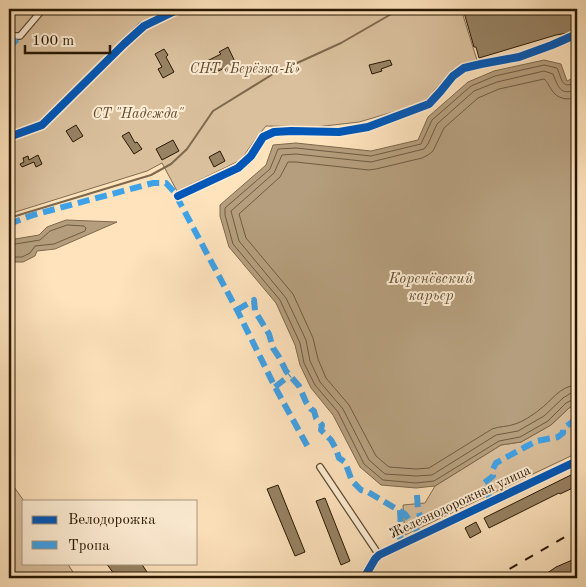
<svg xmlns="http://www.w3.org/2000/svg" width="586" height="587" viewBox="0 0 586 587" font-family="'Old Standard TT',serif">
	<rect width="100%" height="100%" fill="#fee3bd"/>
	<filter id="stains"><feTurbulence type="fractalNoise" baseFrequency=".004" numOctaves="4"/><feColorMatrix values="0 0 0 0 .2 0 0 0 0 .09 0 0 0 0 .02 0 0 0 .5 -.17"/></filter>
	<radialGradient id="worn" r=".72"><stop offset=".6" stop-color="#630" stop-opacity="0"/><stop offset="1" stop-color="#630" stop-opacity=".3"/></radialGradient>
	<!-- green -->
	<path fill="#dac09d" stroke="#816c50" d="M16 9H168L139 23 39 124 9 134V29Z
		M184 9H461L477 60 452 70 425 101 400 110 359 122 316 127 266 126 254 141 241 160 177 191 162 163 147 171 9 214V139L42 128 144 31 146 27Z
		M577 403V453L405 535 403 505 425 503 435 486 501 445 521 442 551 425 569 408Z
		M9 480 24 501V563H67L77 578H9Z"/>
	<!-- water -->
	<path fill="#b59e7d" stroke="#7d684c" d="M544 60 561 64 567 81 577 76V403L569 408 551 425 521 442 501 445 435 486 416 488 381 485 360 467 333 415 311 388 300 365 295 345 276 303 229 247 220 216V205L266 165 273 145 296 143 371 151 418 140 428 117 468 82 494 71Z
		M66 220 117 222 55 249 37 251 35 256 23 262H15L12 267H9V240L39 235 47 227Z"/>
	<g fill="none" stroke-linecap="round" stroke-linejoin="round">
		<!-- shore -->
		<path stroke="#6e5b40" stroke-width="1" d="M577 82C561 90 563 81 557 68L544 65 495 76 471 86 432 120 421 144 371 156 296 148 278 149 270 169 225 208V215L233 244 280 300 300 343 304 363 315 385 338 412 364 464 383 480 416 483 434 481 499 441 520 437 548 421 566 403 574 399H577
			M577 89C561 97 558 87 553 74L544 71 497 82 474 91 437 124 428 144 424 149 371 162 296 154 282 155 274 173 231 211 239 241 286 298 306 340 310 361 320 382 343 409 369 460 385 474 416 476 432 475 496 435 518 431 544 416 563 398 571 393 577 392
			M577 97C567 101 557 99 551 89 548 85 548 82 544 79L499 89 478 98 444 128 433 151 428 155 422 158 376 169 369 170 296 162H288L280 177 239 214 246 238 293 294 313 338 318 359 326 378 349 405 376 456 389 467 416 469 429 468 492 429C499 426 508 427 515 424 522 422 533 415 539 410 552 401 559 386 577 385
			M9 245 40 240 50 231 67 225 84 226 86 228 85 231 54 244 35 246 30 253 22 257H13L9 262"/>
		<!-- stream -->
		<path stroke="#7d684c" stroke-width="2" d="M9 218 151 175 171 164 187 149 213 111 273 74 341 43 400 9"/>
	</g>
	<!-- building -->
	<path fill="#978263" stroke="#281802" d="M463 9H577V18L572 19 574 30 568 33 556 35 479 58 476 47H474Z
		M228 47 237 66 230 70 228 66 213 74 207 61 221 54 219 52Z
		M164 49 168 55 166 57 174 72 163 78 158 69 162 67 155 54Z
		M390 60 392 65 381 69 382 71 372 74 369 65Z
		M76 125 83 136 73 142 66 131Z
		M129 132 135 143 137 142 142 149 134 154 122 136Z
		M173 140 179 151 162 160 156 149Z
		M220 151 225 161 214 167 209 157Z
		M38 155 42 164 36 167 34 162 22 167 20 164 24 162 23 158 28 156 29 160Z
		M577 472V486L560 494 559 493 489 528 484 518Z
		M278 485 305 552 295 556 267 489Z
		M325 498 350 561 341 565 316 501Z
		M476 522 481 532 470 538 465 528Z
		M577 558V578H540L556 567Z
		M106 563H141L151 578H117Z"/>
	<g fill="none" stroke-linecap="round" stroke-linejoin="round">
		<defs>
			<path id="minor" d="M9 36H20L43 9
				M9 137 42 125 124 44 144 26 179 9
				M178 196 238 168 251 156 263 137 274 132 291 131 339 132 368 127 429 104 440 92 453 76 464 68 481 64 519 57 552 45 577 34
				M320 467 379 555
				M364 578 375 559 379 555 577 461"/>
		</defs>
		<!-- minor casing -->
		<use href="#minor" stroke="#5e4b31" stroke-width="8"/>
		<!-- minor -->
		<use href="#minor" stroke="#feedd4" stroke-width="5.5"/>
		<!-- rail -->
		<path stroke="#281802" stroke-width="2" stroke-dasharray="9 9" stroke-linecap="butt" d="M494 578 577 530"/>
		<!-- quiet -->
		<path stroke="#3ea2e9" stroke-width="6" stroke-dasharray="12 6" stroke-linecap="butt" d="M9 48 20 36
			M9 224 33 215 153 183H166L178 196 179 201 237 310 275 387 309 449
			M237 310 254 300 255 311 269 334 273 348 279 357 286 371 299 386 306 402 311 409 314 411 316 418 322 425 321 430 331 440 336 449 339 458 345 462 352 481 361 490 368 492 405 514 418 532
			M275 387 290 375
			M417 495C418 508 417 520 430 526
			M490 498 483 488 484 483 493 476V469L496 463 527 446 537 441 558 437 563 433V429L577 418
			M400 510 401 532 400 540"/>
		<defs>
			<path id="cycleway" d="M9 137 42 125 124 44 144 26 179 9
				M178 196 238 168 251 156 263 137 274 132 291 131 339 132 368 127 429 104 440 92 453 76 464 68 481 64 519 57 552 45 577 34
				M364 578 375 559 379 555 577 461"/>
		</defs>
		<!-- cycleway casing -->
		<use href="#cycleway" stroke="#feedd4" stroke-width="11"/>
		<!-- cycleway -->
		<use href="#cycleway" stroke="#0057b8" stroke-width="8"/>
	</g>
	<g text-anchor="middle" dominant-baseline="central" stroke-width="4" stroke-linejoin="round" paint-order="stroke">
		<!-- park labels -->
		<g font-size="14" font-style="italic" fill="#5d4a30" stroke="#feedd4">
			<text x="245" y="69">СНТ «Берёзка-К»</text>
			<text x="138" y="114">СТ "Надежда"</text>
		</g>
		<!-- street labels -->
		<g font-size="14" fill="#281802" stroke="#feedd4">
			<text transform="translate(460 502) rotate(-25)">Железнодорожная улица</text>
		</g>
		<!-- water labels -->
		<g font-size="15" font-style="italic" fill="#604e33" stroke="#feedd4">
			<text x="431" y="279">Коренёвский<tspan x="431" dy="17">карьер</tspan></text>
		</g>
	</g>
	<!-- margin -->
	<rect width="586" height="587" fill="none" stroke="#fee3bd" stroke-width="30"/>
	<rect x="10" y="10" width="566" height="567" fill="none" stroke="#281802" stroke-width="2.5"/>
	<rect x="15" y="15" width="556" height="557" fill="none" stroke="#281802"/>
	<!-- legend -->
	<rect x="22" y="500" width="175" height="65" fill="#feedd4" stroke="#a89880"/>
	<rect x="32" y="516" width="25" height="8" fill="#0057b8" stroke="#a89880"/>
	<text x="68" y="524" font-size="15" fill="#281802">Велодорожка</text>
	<rect x="32" y="541" width="25" height="8" fill="#3ea2e9" stroke="#a89880"/>
	<text x="68" y="550" font-size="15" fill="#281802">Тропа</text>
	<!-- scale -->
	<path d="M25 45v8h85v-8" fill="none" stroke="#281802" stroke-width="2.5"/>
	<text x="32" y="45" font-size="15" fill="#281802" stroke="#feedd4" stroke-width="4" paint-order="stroke">100 m</text>
	<rect width="100%" height="100%" filter="url(#stains)"/>
	<rect width="100%" height="100%" fill="url(#worn)"/>
</svg>
